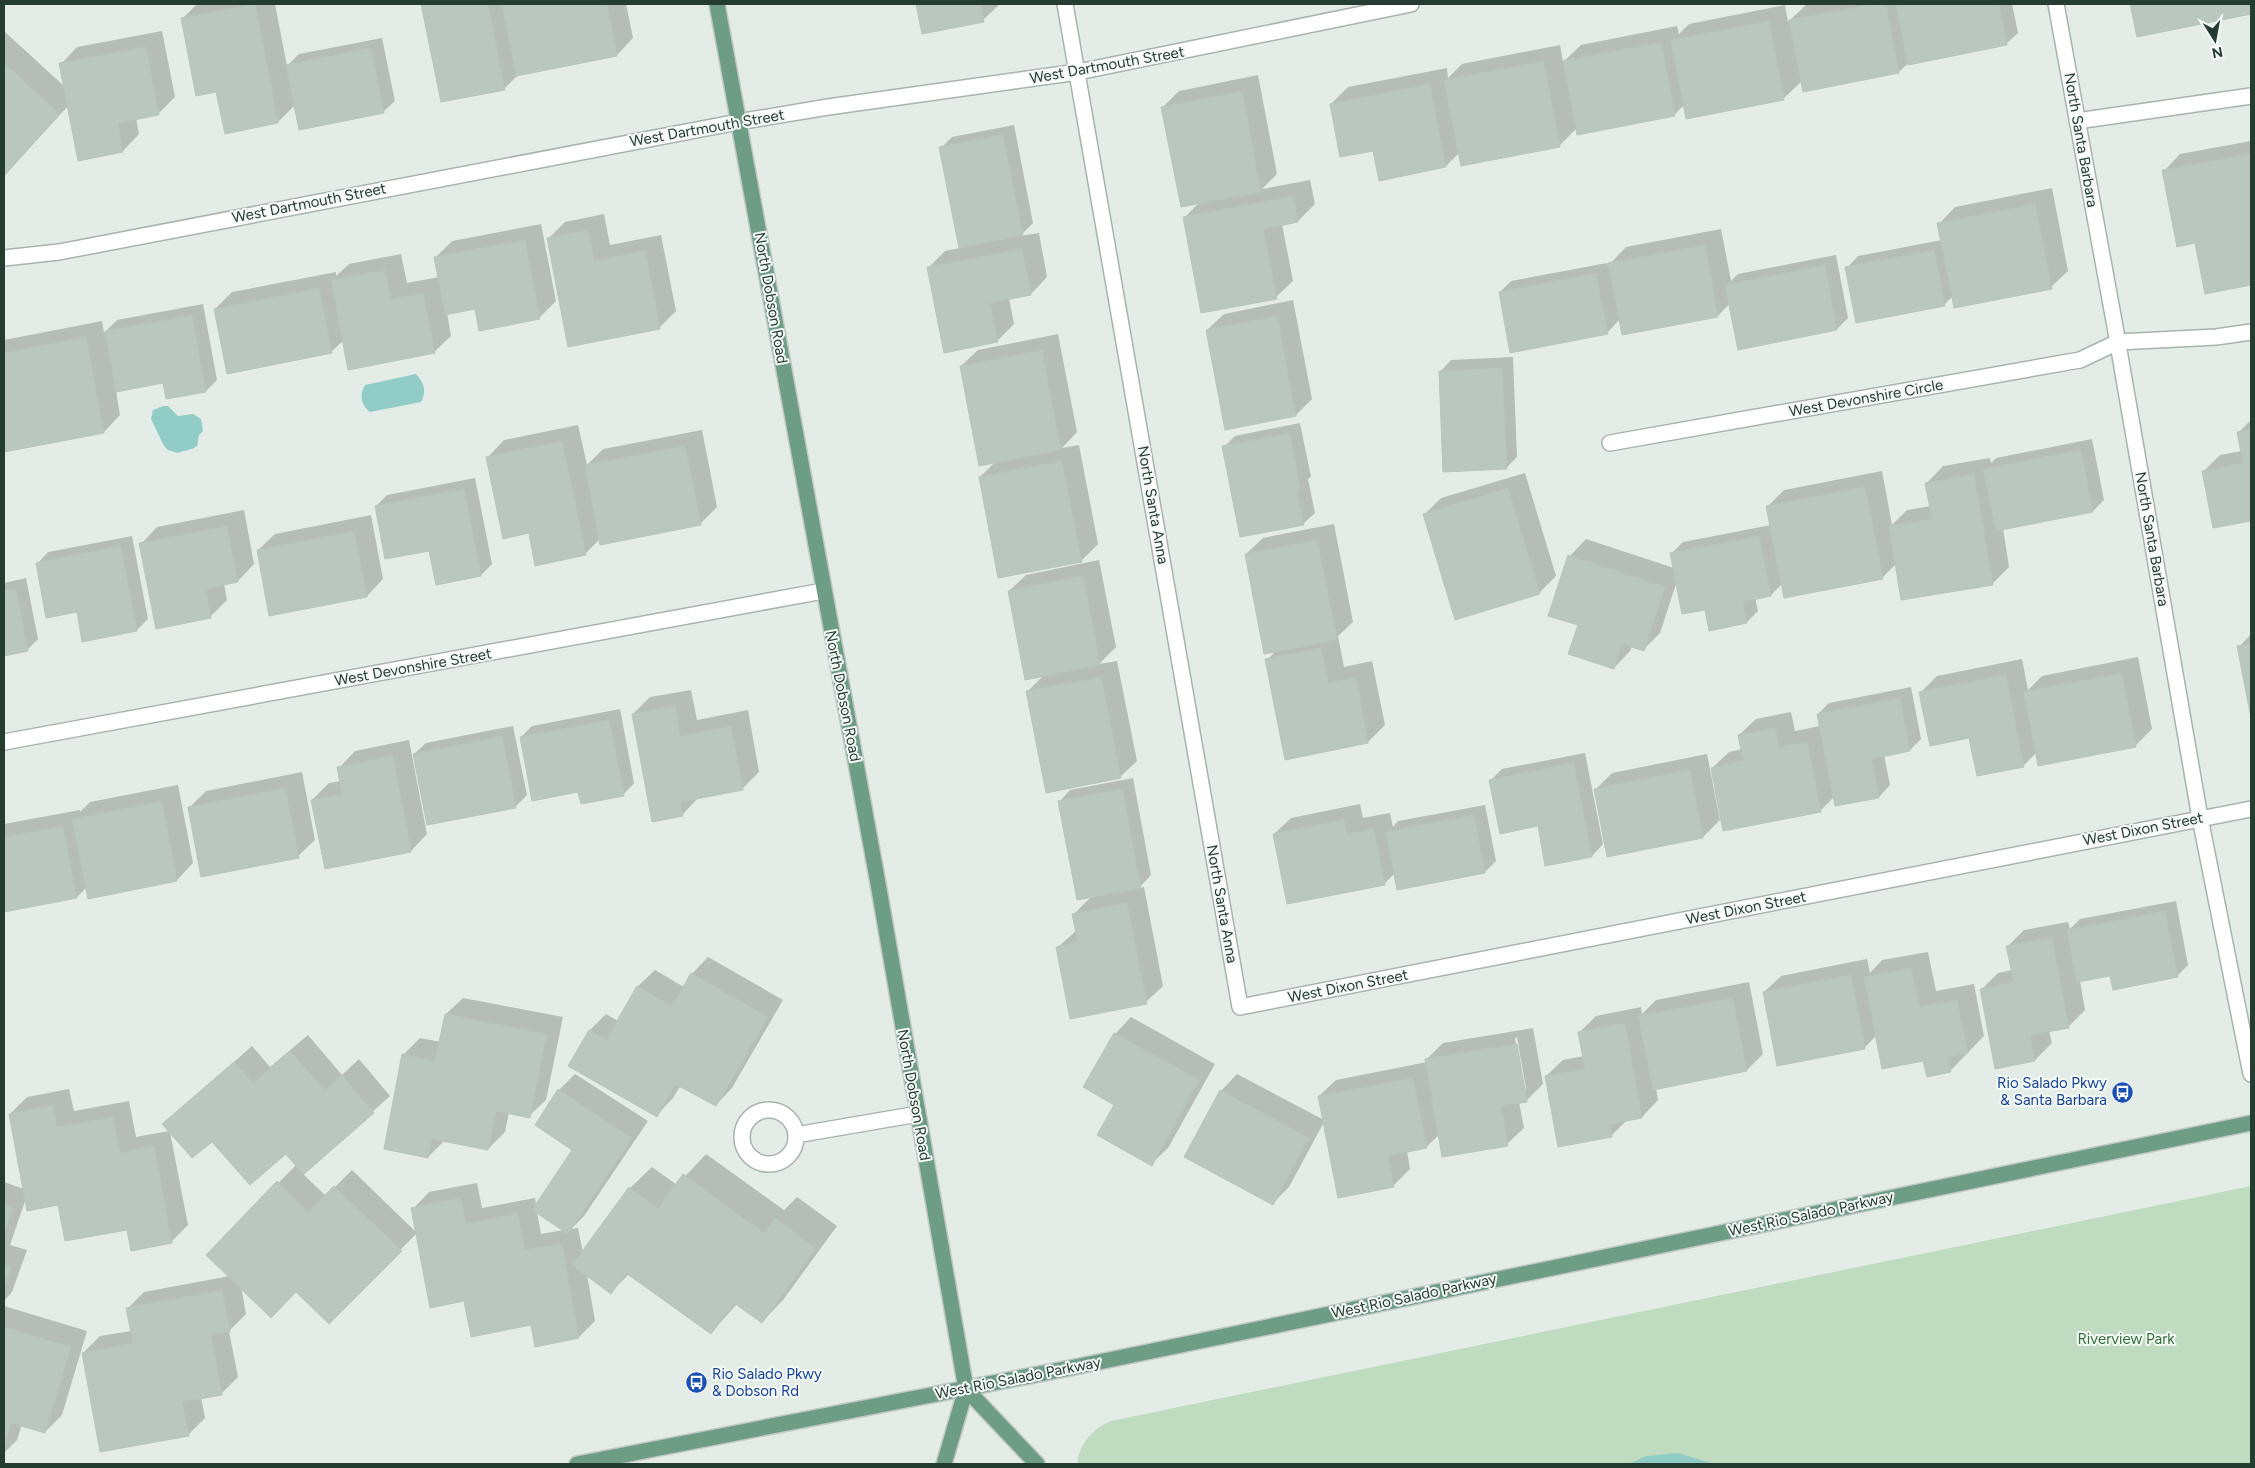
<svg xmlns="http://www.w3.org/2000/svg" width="2255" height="1468" viewBox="0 0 2255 1468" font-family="Figtree,sans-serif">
	<rect width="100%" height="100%" fill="#e4ece7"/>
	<!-- green -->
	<path fill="#bfdbc0" d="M2251 1186V1464H1077C1079 1444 1093 1428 1111 1421Z"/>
	<!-- water -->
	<path fill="#91ccc7" d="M416 374C424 383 427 391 421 402L370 412C361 405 359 395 365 385Z
		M163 406H168L178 416 193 414 201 419 203 431 199 435 197 446C191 451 184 450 178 453L168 450 164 446 151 419 153 410Z
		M1678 1453 1714 1464H1629L1646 1456Z"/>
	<!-- shadow -->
	<path fill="#0003" fill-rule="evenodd" d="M197 4H275L287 66 299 54 382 38 395 101 383 112 295 105 278 122 217 90 183 18Z
		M423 4H626L633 38 617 55 519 74 504 89 442 101Z
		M917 4H1000L983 20 923 32Z
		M1807 4H2012L2018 33 2006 44 1908 63 1899 72 1802 81 1783 99 1685 104 1674 115 1577 128 1560 145 1460 152 1446 166 1374 149 1331 104 1348 87 1447 68 1448 78 1462 64 1560 45 1563 62 1581 45 1677 26 1679 34 1689 24 1785 5 1788 22Z
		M2132 4H2251V12L2138 36Z
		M4 31 65 87 61 64 77 47 162 31 175 97 158 114 136 118 139 134 123 151 69 105 4 175Z
		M1258 75 1277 174 1262 189 1310 180 1315 204 1298 221 1282 224 1293 281 1276 297 1184 218 1200 202 1163 107 1179 91Z
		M1014 125 1033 223 1020 236 1039 233 1047 277 1031 294 1009 298 1014 324 997 341 929 267 945 251 960 248 941 148 952 137Z
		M2251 141V284L2206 293 2196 242 2164 171 2180 154Z
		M2052 188 2068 271 2051 287 1953 296 1944 305 1847 268 1858 256 1942 240 1939 224 1955 207Z
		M604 214 610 245 661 235 676 311 659 328 548 239 565 222Z
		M541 224 556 301 540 317 476 308 447 313 451 336 434 352 344 340 331 352 215 309 232 292 336 272V276L349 264 401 254 407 283 439 277 435 258 452 241Z
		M1721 229 1731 281 1738 274 1836 255 1848 318 1837 329 1730 303 1718 316 1623 334 1620 319 1608 332 1500 292 1511 281 1607 263 1608 266 1626 247Z
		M1293 300 1312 399 1296 415 1207 330 1224 314Z
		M203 304 217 380 206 391 164 382 116 391 120 415 104 432 5 450 4 340 102 321 104 333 117 320Z
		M1058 334 1077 432 1062 448 1079 445 1098 544 1081 561 980 477 995 462 961 366 978 350Z
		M1513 357 1517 457 1506 468 1440 372 1451 360Z
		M2251 420V519L2214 527 2203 472 2220 455 2242 451 2238 433Z
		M1300 423 1311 477 1308 479 1315 513 1303 524 1224 447 1235 436Z
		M578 425 587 465 603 449 702 430 717 507 700 524 600 539 585 554 530 531 488 457 504 440Z
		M2092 439 2104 500 2093 511 2003 528 2009 567 1993 583 1903 599 1896 564 1882 578 1782 584 1771 595 1755 598 1758 611 1747 622 1706 608 1677 581 1660 633 1643 650 1632 646 1630 651 1614 668 1579 625 1570 556 1586 539 1674 568 1671 554 1683 542 1771 525 1767 507 1784 490 1882 471 1892 525 1907 510 1931 506 1927 483 1943 466 1990 458 1991 463 1996 458Z
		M1525 473 1556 576 1539 593 1425 514 1441 498Z
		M475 478 492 564 481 575 430 549 376 506 387 495Z
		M244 510 254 564 238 581 224 584 227 600 210 617 141 544 157 527Z
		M371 515 383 579 367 596 258 550 275 534Z
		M1334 524 1353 622 1338 636 1344 667 1372 661 1385 725 1368 742 1286 758 1267 660 1277 650 1246 554 1263 538Z
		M132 536 148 619 137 630 78 611 37 564 48 552Z
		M1099 560 1116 647 1099 664 1117 661 1137 761 1120 777 1027 692 1044 675 1009 591 1026 575Z
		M26 578 38 639 27 650 4 655V583Z
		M2251 634V711L2239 647Z
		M2138 657 2152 729 2136 745 2037 752 2023 766 1970 737 1921 692 1937 676 2022 659 2028 690 2042 676Z
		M1911 687 1921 739 1910 750 1884 755 1890 785 1879 797 1836 805 1834 797 1820 811 1712 768 1729 752 1742 749 1739 735 1756 719 1791 712 1795 731 1820 726 1818 714 1829 703Z
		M691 690 697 720 748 710 759 772 742 789 699 797 682 815 633 714 650 697Z
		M620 709 634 783 623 795 579 790 521 737 532 726Z
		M513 726 527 795 516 806 414 754 426 743Z
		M409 740 427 834 411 851 312 800 329 783 341 781 339 768 355 751Z
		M1585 753 1603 844 1592 856 1546 864 1539 825 1491 780 1502 769Z
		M1707 754 1720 820 1703 837 1608 855 1595 790 1612 773Z
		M302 772 315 840 298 856 189 808 206 791Z
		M1133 778 1151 875 1138 889 1144 887 1163 986 1146 1002 1058 947 1077 930 1074 914 1092 896 1059 802 1070 790Z
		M178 785 193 863 177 880 87 887 77 897 4 911V824L80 810V812L90 802Z
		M1360 804 1363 818 1390 813 1393 827 1398 821 1485 805 1496 861 1485 872 1395 873 1384 884 1274 834 1291 818Z
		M2176 901 2188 965 2177 976 2111 975 2080 981 2085 1010 2068 1027 2049 1031 2052 1043 2035 1060 1996 1068 1982 989 1998 973 2012 970 2008 946 2024 930 2068 922 2070 929 2080 919Z
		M1928 952 1936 991 1974 984 1984 1036 1950 1071 1877 1035 1865 1047 1764 992 1781 976 1867 959 1870 973 1882 960Z
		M708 957 783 1000 732 1088 716 1105 681 1085 673 1098 657 1115 590 1030 606 1014 618 1021 638 986 655 970 684 987 692 974Z
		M1749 982 1763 1054 1747 1070 1656 1088 1658 1100 1642 1117 1627 1120 1611 1136 1546 1076 1563 1060 1584 1056 1579 1033 1596 1016 1641 1007 1642 1014 1656 1000Z
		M463 998 563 1017 546 1100 529 1116 509 1112 505 1132 488 1149 445 1140 428 1157 403 1055 420 1038 441 1042 446 1014Z
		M1131 1017 1215 1064 1168 1148 1151 1164 1116 1104 1115 1034Z
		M1533 1028 1543 1084 1526 1101 1519 1102 1524 1128 1507 1144 1440 1134 1426 1147 1407 1151 1410 1169 1394 1185 1324 1122 1289 1187 1273 1203 1221 1091 1237 1074 1324 1120 1319 1096 1336 1080 1427 1062V1059L1443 1043ZM1517 1037 1526 1089H1523L1515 1038Z
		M308 1035 342 1075 359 1059 390 1096 303 1174 326 1196 352 1170 417 1233 329 1322 296 1291 241 1286 246 1314 229 1331 238 1377 221 1394 201 1397 205 1418 188 1435 83 1353 100 1336 132 1331 128 1308 144 1292 230 1276 208 1255 296 1165 286 1152 170 1132 188 1225 171 1242 59 1203 26 1198 10 1245 27 1250 12 1292 4 1301V1182L24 1189 10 1114 27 1097 69 1089 74 1111 129 1101 136 1137 169 1131 164 1124 252 1046 270 1067Z
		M575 1074 648 1121 584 1216 571 1229 578 1228 583 1253 630 1188 652 1167 677 1185 706 1154 784 1210 797 1197 837 1226 783 1300 762 1322 737 1304 711 1333 629 1274 611 1292 587 1274 595 1321 579 1337 532 1324 465 1300 413 1209 429 1192 477 1183 482 1208 535 1198 536 1206 574 1150 559 1090ZM537 1212 564 1230 541 1234Z
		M4 1306 87 1331 62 1415 45 1432 22 1424 17 1440 4 1453Z"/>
	<!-- building -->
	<path fill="#bac7bf" stroke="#b7c5bc" d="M255 4 278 123 225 134 216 92 196 96 181 18Z
		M421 4H488L505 90 441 102Z
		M502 4H607L617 56 516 76Z
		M916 4H981L984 22 922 34Z
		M1874 4H1886L1899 73 1803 92 1789 20Z
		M1896 4H1999L2007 45 1908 65Z
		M2130 4H2251V14L2137 37Z
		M1769 21 1784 100 1686 119 1671 40Z
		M1661 42 1675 116 1577 135 1563 61Z
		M146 47 159 115 118 123 123 152 78 161 59 63Z
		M371 48 384 113 299 130 286 65Z
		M1544 61 1560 147 1461 166 1444 80Z
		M4 63 60 114 4 176Z
		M1430 84 1446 167 1379 181 1373 151 1340 157 1330 104Z
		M1242 91 1261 192 1181 207 1161 107Z
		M1003 135 1023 235 959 248 939 147Z
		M2251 154V285L2205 294 2195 243 2177 247 2162 170Z
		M1293 196 1298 222 1263 229 1277 299 1201 313 1183 217Z
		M2035 204 2052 289 1954 308 1937 223Z
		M588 230 594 261 645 251 660 329 568 347 547 238Z
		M525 240 540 319 479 331 475 309 445 315 434 257Z
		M1705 245 1718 317 1622 335 1608 263Z
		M1022 249 1031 295 990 303 998 342 944 353 927 267Z
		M1934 250 1945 306 1856 323 1845 267Z
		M1825 265 1837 330 1738 350 1725 285Z
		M385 270 391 299 423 293 435 353 348 370 331 280Z
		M1596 273 1608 334 1510 353 1499 292Z
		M319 288 332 353 227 374 214 309Z
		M192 315 206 392 166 399 163 383 116 392 105 331Z
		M1277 316 1296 416 1225 430 1206 330Z
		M86 337 104 433 4 452V353Z
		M1042 350 1061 450 979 466 960 366Z
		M1502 368 1507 469 1443 472 1439 371Z
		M2251 430V521L2213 528 2202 471 2243 463 2237 432Z
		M1290 433 1300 489 1297 490 1304 525 1240 537 1222 446Z
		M562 441 586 555 535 566 529 533 503 539 486 457Z
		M685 446 701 525 600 545 585 465Z
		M2081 450 2093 512 1996 531 1983 469Z
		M1062 461 1082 562 998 578 979 477Z
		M1974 474 1993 585 1901 600 1889 526 1932 519 1925 483Z
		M1865 487 1883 579 1784 598 1766 506Z
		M1508 488 1540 594 1455 620 1423 514Z
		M464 489 481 576 436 585 429 551 385 559 375 506Z
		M227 526 238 582 205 589 211 618 156 629 139 543Z
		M354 531 367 597 269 616 257 550Z
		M1759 536 1771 596 1743 602 1747 623 1709 631 1705 610 1682 614 1670 553Z
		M1317 540 1337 640 1264 654 1245 554Z
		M121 546 137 631 82 642 77 612 46 618 36 563Z
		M1568 555 1665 587 1644 651 1622 644 1614 669 1568 654 1578 625 1548 616Z
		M1083 576 1100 665 1025 680 1008 591Z
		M16 589 28 651 4 656V591Z
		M2251 644V712L2250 713 2237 646Z
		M1321 648 1328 683 1356 677 1368 743 1285 760 1265 659Z
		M2122 673 2136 747 2038 766 2024 692Z
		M2006 675 2024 767 1977 776 1969 738 1930 746 1919 692Z
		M1101 677 1121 778 1046 793 1026 691Z
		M1900 698 1910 751 1872 759 1879 798 1835 806 1817 714Z
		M675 706 680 736 731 726 743 790 680 802 683 816 652 822 632 714Z
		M609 720 624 796 581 804 578 792 532 801 520 737Z
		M1775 728 1779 747 1807 742 1821 812 1723 831 1711 768 1743 761 1738 735Z
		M502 736 516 808 427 825 413 754Z
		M393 756 411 852 325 869 311 800 342 794 337 767Z
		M1574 763 1592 857 1545 866 1538 826 1500 834 1489 780Z
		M1690 770 1703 838 1607 857 1594 789Z
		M285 788 299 858 201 877 188 807Z
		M1122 789 1141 888 1077 900 1058 801Z
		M162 801 177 881 88 899 72 819Z
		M1474 815 1485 873 1397 890 1386 832Z
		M1344 820 1347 834 1374 829 1385 885 1287 904 1273 834Z
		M63 826 77 898 4 912V837Z
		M1127 903 1147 1004 1070 1019 1056 947 1078 942 1072 914Z
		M2165 911 2178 977 2113 990 2110 976 2077 982 2067 930Z
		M2052 938 2069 1028 2030 1035 2035 1061 1995 1069 1980 989 2014 982 2006 946Z
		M1911 968 1919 1007 1957 1000 1968 1053 1948 1057 1951 1072 1927 1077 1923 1061 1882 1069 1864 977Z
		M691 973 768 1017 716 1106 675 1084 657 1117 568 1066 589 1030 606 1040 637 986 672 1006Z
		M1851 975 1865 1049 1777 1066 1763 992Z
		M1733 998 1747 1071 1653 1090 1638 1016Z
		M445 1014 547 1034 530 1118 496 1111 488 1150 432 1139 428 1158 384 1149 402 1054 435 1061Z
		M1625 1023 1642 1118 1610 1124 1612 1137 1558 1147 1545 1076 1585 1069 1578 1032Z
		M1114 1033 1199 1080 1152 1166 1097 1135 1114 1105 1083 1087Z
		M1517 1044 1527 1102 1501 1106 1508 1146 1442 1157 1425 1059Z
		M290 1051 325 1090 342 1075 374 1113 303 1175 286 1154 250 1185 212 1142 192 1158 162 1124 234 1062 253 1083Z
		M1413 1078 1427 1148 1388 1156 1394 1187 1338 1198 1318 1096Z
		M558 1089 632 1138 568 1234 532 1210 572 1150 535 1125Z
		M1220 1090 1309 1138 1273 1205 1184 1157Z
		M53 1105 57 1127 113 1117 120 1153 154 1146 172 1243 131 1251 127 1230 65 1241 58 1205 27 1211 9 1114Z
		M683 1174 764 1233 775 1218 816 1248 762 1323 734 1303 711 1334 626 1273 611 1294 572 1265 629 1187 658 1209Z
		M277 1181 308 1212 334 1186 402 1251 329 1324 296 1292 271 1318 206 1255Z
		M461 1198 466 1224 518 1213 525 1250 562 1244 579 1338 535 1347 531 1325 471 1337 464 1301 430 1308 411 1208Z
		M4 1204 13 1207 4 1233Z
		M4 1265 11 1267 4 1287Z
		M222 1290 230 1332 211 1335 222 1395 182 1402 189 1436 100 1452 82 1353 133 1343 126 1308Z
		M4 1327 71 1347 45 1433 11 1423 4 1448Z"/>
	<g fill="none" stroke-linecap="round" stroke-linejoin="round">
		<defs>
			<path id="minor" d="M1065 4 1240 1007 2251 809
				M2056 4 2114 321 2200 818 2251 1074
				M2077 121 2251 96
				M4 258 59 252 738 122 828 107 1078 72 1411 4
				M1610 443 2080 360 2118 342 2216 337 2251 332
				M4 742 823 591
				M742 1137a27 27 0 1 1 54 0a27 27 0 1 1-54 0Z
				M796 1135 918 1114"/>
			<path id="major" d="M717 4 879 889 966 1389 944 1464
				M966 1389 1037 1464
				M577 1464 1070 1368 2251 1123"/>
		</defs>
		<!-- minor casing -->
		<use href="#minor" stroke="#a7b4ad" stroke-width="18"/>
		<!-- major casing -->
		<use href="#major" stroke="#c2c8c5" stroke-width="18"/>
		<!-- minor -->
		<use href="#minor" stroke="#fff" stroke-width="15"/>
		<!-- major -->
		<use href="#major" stroke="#6d9e85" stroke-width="15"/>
	</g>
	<!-- icons -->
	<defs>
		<symbol id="bus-disc" viewBox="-11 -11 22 22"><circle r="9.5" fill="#1a4fb4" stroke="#f4f9f6"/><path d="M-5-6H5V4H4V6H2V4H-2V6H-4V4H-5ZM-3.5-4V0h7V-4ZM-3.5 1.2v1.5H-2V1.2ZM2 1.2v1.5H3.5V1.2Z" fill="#fff"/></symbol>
	</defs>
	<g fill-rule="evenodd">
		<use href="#bus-disc" x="2110" y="1080" width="25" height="25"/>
		<use href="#bus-disc" x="684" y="1370" width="25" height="25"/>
	</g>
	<g text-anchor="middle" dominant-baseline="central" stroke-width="4" stroke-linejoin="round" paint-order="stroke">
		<!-- street labels -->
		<g font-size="15" fill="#253c31" stroke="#f4f9f6">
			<text transform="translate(1107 65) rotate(-10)">West Dartmouth Street</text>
			<text transform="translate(707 128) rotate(-10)">West Dartmouth Street</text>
			<text transform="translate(2081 140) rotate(80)">North Santa Barbara</text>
			<text transform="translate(309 203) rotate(-11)">West Dartmouth Street</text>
			<text transform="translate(771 298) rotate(80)">North Dobson Road</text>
			<text transform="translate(1866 398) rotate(-10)">West Devonshire Circle</text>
			<text transform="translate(1153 505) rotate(80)">North Santa Anna</text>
			<text transform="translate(2152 539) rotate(80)">North Santa Barbara</text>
			<text transform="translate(413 667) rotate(-10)">West Devonshire Street</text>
			<text transform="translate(843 696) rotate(79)">North Dobson Road</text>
			<text transform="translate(2143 829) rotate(-11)">West Dixon Street</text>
			<text transform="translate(1222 904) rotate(80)">North Santa Anna</text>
			<text transform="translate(1746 908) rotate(-11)">West Dixon Street</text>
			<text transform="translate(1348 986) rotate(-11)">West Dixon Street</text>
			<text transform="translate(914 1095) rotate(80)">North Dobson Road</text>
			<text transform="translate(1811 1214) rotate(-12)">West Rio Salado Parkway</text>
			<text transform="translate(1414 1296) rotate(-12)">West Rio Salado Parkway</text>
			<text transform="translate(1018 1378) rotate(-11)">West Rio Salado Parkway</text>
		</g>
		<!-- transit labels -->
		<g font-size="15" fill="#164399" stroke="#f4f9f6" text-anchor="end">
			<text x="2107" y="1083">Rio Salado Pkwy<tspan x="2107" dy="17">&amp; Santa Barbara</tspan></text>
			<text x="712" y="1374" text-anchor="start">Rio Salado Pkwy<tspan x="712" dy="17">&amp; Dobson Rd</tspan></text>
		</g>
		<!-- park labels -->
		<g font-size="15" fill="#33703c" stroke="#f4f9f6">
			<text x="2126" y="1339">Riverview Park</text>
		</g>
	</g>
	<!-- border -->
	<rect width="2255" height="1468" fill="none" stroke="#253c31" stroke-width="10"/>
	<!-- north arrow -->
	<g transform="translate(2215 40) rotate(169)" stroke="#f4f9f6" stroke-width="4" paint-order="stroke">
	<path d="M0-4L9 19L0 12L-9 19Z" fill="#253c31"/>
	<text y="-8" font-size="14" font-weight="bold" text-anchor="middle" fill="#253c31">N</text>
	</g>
</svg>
